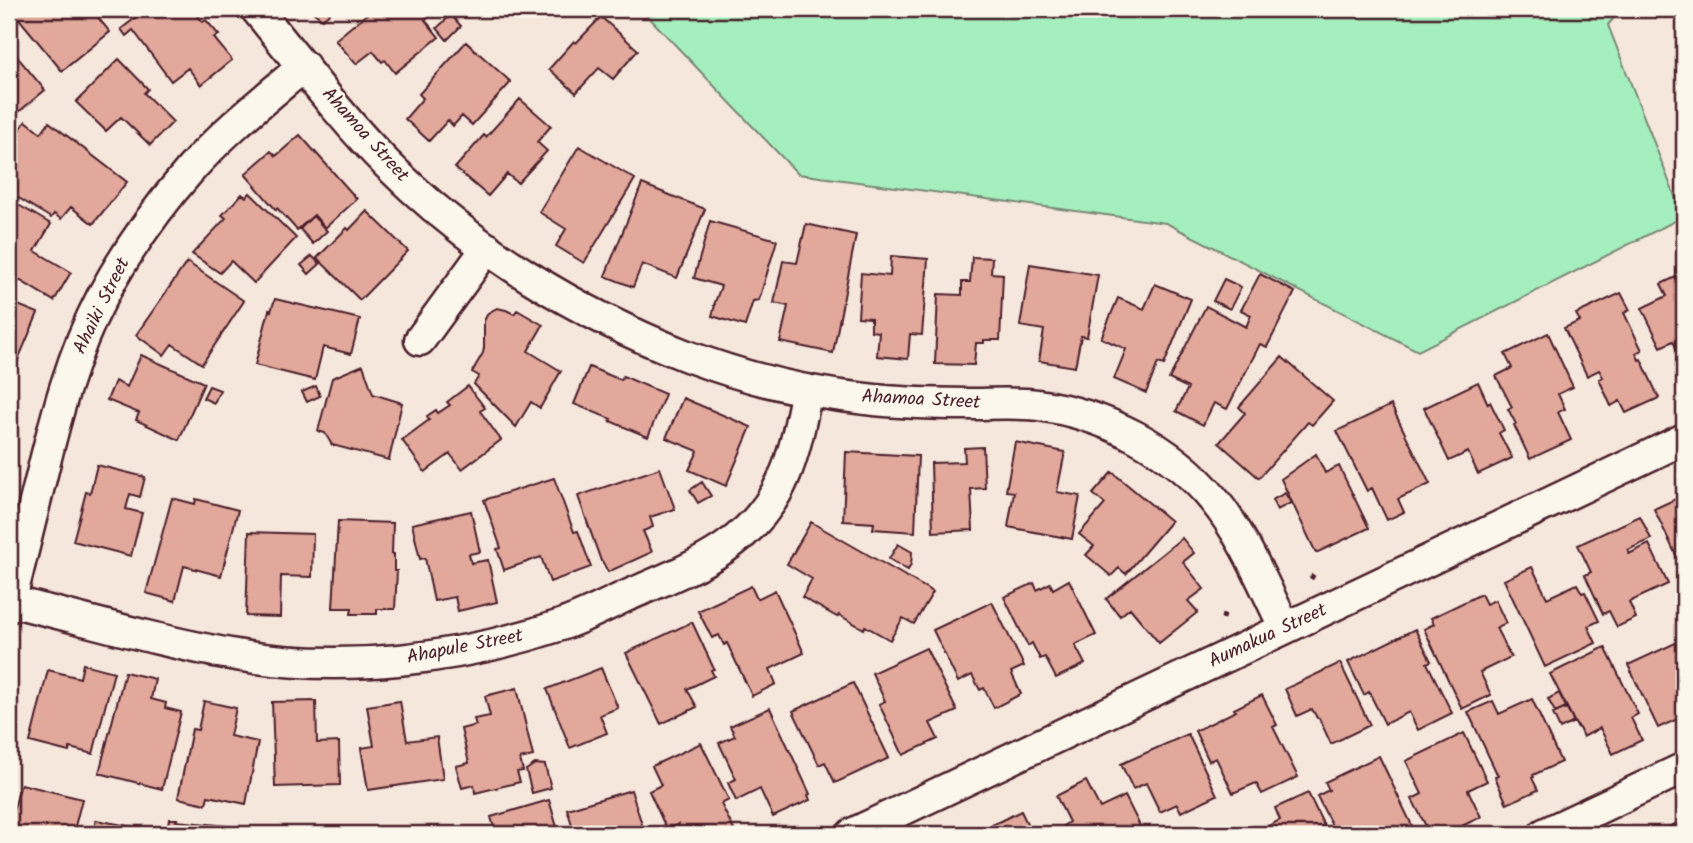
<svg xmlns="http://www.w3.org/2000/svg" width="1693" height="843" viewBox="0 0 1693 843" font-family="Kalam,sans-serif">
	<rect width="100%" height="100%" fill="#f6e7dc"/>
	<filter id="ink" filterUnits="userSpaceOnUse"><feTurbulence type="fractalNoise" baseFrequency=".0143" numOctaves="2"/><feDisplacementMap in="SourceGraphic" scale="14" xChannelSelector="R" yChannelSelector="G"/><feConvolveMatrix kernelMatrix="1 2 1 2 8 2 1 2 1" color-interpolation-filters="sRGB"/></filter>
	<g filter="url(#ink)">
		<!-- green -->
		<path fill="#a5efbe" stroke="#788774" stroke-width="2" d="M641 9H1621L1608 25 1683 217 1418 351 1166 223 798 174Z"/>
		<!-- building -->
		<path fill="#e1a89b" stroke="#4a1f2b" stroke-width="2" d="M11 9H88L89 10 91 9 110 32 62 71Z
			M147 9H198L202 14 198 17 203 22 206 20 219 35 214 38 232 60 201 85 188 68 171 81 133 30 126 36 121 29Z
			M309 9H335L322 19Z
			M373 9H420L428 18 425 20 439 37 395 73 385 60 382 62 373 51 356 64 335 40Z
			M451 15 461 26 447 40 437 28Z
			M601 17 638 50 613 79 599 68 576 93 549 69 574 41 576 43Z
			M466 42 511 82 472 125 462 116 453 126 448 120 429 141 405 119 423 98 419 94Z
			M9 47 45 90 9 120Z
			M119 59 148 89 144 93 173 122 150 145 121 117 106 131 76 102Z
			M520 99 551 126 537 142 547 151 518 183 507 174 488 196 455 168 484 135 486 137Z
			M26 121 41 133 49 122 127 182 93 224 71 207 61 219 54 214 51 218 9 192V187L13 182 9 179V174L16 165 9 159V144Z
			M300 135 357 199 325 228 314 215 297 230 277 208 276 210 245 174 271 151 276 156Z
			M579 146 635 179 584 263 556 246 566 229 539 212Z
			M642 184 705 209 677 278 642 264 633 287 605 276Z
			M250 193 296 238 254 283 231 261 220 273 192 254 226 218 222 215 242 194 246 197Z
			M15 203 51 224 35 251 71 272 54 301 19 280 15 287 9 283V213Z
			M367 211 408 251 360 300 317 258 347 228 349 230Z
			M313 216 327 231 313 244 300 229Z
			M710 221 777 240 759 300 753 301 745 326 712 316 715 305H714L721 286 694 278Z
			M806 224 856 235 833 353 780 342 788 306 774 303 783 261 797 263Z
			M312 256 320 264 309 274 301 265Z
			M891 256 928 259 922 335 910 334 908 359 877 356 879 332 871 331V318L858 317 861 273 890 276Z
			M972 257 992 258 991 273 1003 274 1000 340H984V343H976L974 365 935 364 938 294 962 295V282H970Z
			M187 262 244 301 202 364 172 344 164 355 136 335Z
			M1030 264 1098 275 1087 337 1081 336 1075 367 1039 361 1044 330 1020 326Z
			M1684 273V351L1679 354 1673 341 1661 347 1642 308 1667 296 1661 284Z
			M1260 274 1295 292 1267 347 1260 344 1227 409 1214 403 1203 425 1176 411 1188 388 1169 379 1206 306 1246 327 1251 315 1241 310Z
			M1224 279 1241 287 1230 309 1213 301Z
			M1155 284 1191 299 1164 365 1158 363 1146 393 1114 379 1126 349 1101 338 1118 298 1144 309Z
			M1621 293 1630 310 1624 313 1642 350 1636 353 1639 360 1641 359 1659 398 1626 413 1620 401 1611 406 1599 379 1603 377 1599 370 1587 376 1564 328 1580 321 1576 314Z
			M275 299 360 319 351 354 323 347 315 380 255 365 269 310 271 311Z
			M13 303 38 313 15 367 9 364V313Z
			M497 308 506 310 514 314 517 310 543 325 528 351 561 371 540 408 531 402 516 427 474 384 479 376 472 372 483 353 484 348V321L488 313Z
			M1548 333 1573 387 1558 394 1565 409 1558 412 1571 440 1530 459 1514 425 1516 424 1508 409 1512 407 1496 376 1512 368 1505 354Z
			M141 355 204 383 179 440 136 420 139 413 107 400 115 381 127 387Z
			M1282 357 1333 401 1312 425 1308 422 1259 478 1219 443 1245 413 1239 407Z
			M363 365 373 394 402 403 389 460 332 445 325 433 318 431 332 378Z
			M589 367 621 380 623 376 665 394 648 437 610 421 611 419 574 404Z
			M1478 382 1488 404 1490 402 1504 430 1499 433 1512 458 1478 474 1468 452 1449 461 1424 408Z
			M209 386 220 390 214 403 203 398Z
			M316 386 320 396 307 402 302 392Z
			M468 386 485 408 480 411 501 440 462 469 450 454 425 472 402 440 429 420 427 416 436 410 438 413 450 405 447 402Z
			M683 398 751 427 726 486 689 470 698 451 666 438Z
			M1391 405 1430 484 1398 499 1404 512 1387 520 1372 488 1367 491 1337 431Z
			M1015 442 1065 452 1057 492 1080 496 1072 539 1008 527 1014 492 1006 491Z
			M983 447 985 488 971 489 973 530 933 532 931 463 965 462 964 448Z
			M846 452 918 456 915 532 873 529 874 523 843 521Z
			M1316 454 1325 473 1339 466 1369 528 1316 553 1281 479Z
			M97 465 145 477 140 497 130 494 126 509 142 513 131 556 73 541 86 492 90 493Z
			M660 468 675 509 650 517 653 527 643 531 652 552 608 572 602 561H601L578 496Z
			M1112 472 1171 521 1126 574 1119 568 1111 576 1086 555 1094 546 1079 534 1105 504 1093 494Z
			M554 478 574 532 578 531 591 567 550 582 541 557 504 570 497 549 501 548 484 500Z
			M702 482 711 496 698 503 690 490Z
			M1285 493 1291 503 1277 510 1272 500Z
			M1684 495V572L1654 509Z
			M172 498 195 504 196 499 238 510 221 576 184 566 175 601 146 593Z
			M471 511 480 552 469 554 471 563 488 560 497 602 458 611 455 597 434 601 425 558 420 559 412 524Z
			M1640 516 1651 539 1628 550 1629 554 1649 544 1668 584 1629 602 1636 618 1617 627 1609 611 1603 614 1585 575 1591 572 1578 545Z
			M338 521 393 523 392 554H394V571H397L395 609H377V614H351L352 608H333Z
			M811 522 933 592 914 624 903 618 890 640 865 626 864 629 839 615 837 617 802 597 812 579 787 564Z
			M249 532 313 534 312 577 281 576 280 617 246 616Z
			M1182 538 1194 553 1183 562 1204 589 1188 601 1198 612 1159 643 1130 608 1120 616 1106 599Z
			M898 544 912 552 911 564 908 570 889 559Z
			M1532 567 1547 598 1577 584 1582 593 1585 592 1599 621 1588 626 1596 643 1545 667 1504 580Z
			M1069 580 1096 635 1075 645 1085 664 1056 678 1045 657 1040 659 1032 643 1028 646 1004 597 1034 583 1037 590 1050 583 1053 589Z
			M751 586 757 599 775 590 804 653 770 669 776 684 752 696 727 643 724 645 719 635 712 638 698 611Z
			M1481 594 1486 604 1495 600 1506 623 1496 628 1511 657 1480 672 1491 695 1462 709 1424 629 1434 624 1431 618Z
			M992 602 1024 666 1011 672 1021 694 994 708 984 688 980 690 972 675 958 682 933 630Z
			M692 622 714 669 711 670 714 676 687 689 697 707 661 724 626 653Z
			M1415 629 1431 661 1427 663 1452 713 1418 730 1409 712 1385 724 1369 692 1364 695 1348 662Z
			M1684 639V716L1658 728 1628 665Z
			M1605 647 1638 714 1631 718 1642 740 1613 754 1600 728 1583 737 1578 726 1577 727 1550 674Z
			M926 648 957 711 930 723 938 739 903 755 879 704 885 701 872 673Z
			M1340 663 1370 725 1331 744 1319 718H1317L1312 709 1297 716 1285 689Z
			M83 664 114 672 93 754 70 748 69 752 30 742 48 670 80 678Z
			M601 668 618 708 600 715 607 733 570 748 547 689Z
			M125 672 155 679 151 699 166 703 165 708 181 712 162 789 99 773Z
			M853 683 889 758 835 783 825 762 819 765 793 711Z
			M517 688 533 756 520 759 523 771 517 772 520 782 475 793 474 785 462 788 456 766 469 763 461 729 476 725 474 719 490 716 485 696Z
			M1559 693 1566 707 1555 712 1548 699Z
			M1262 695 1277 725 1273 727 1298 777 1262 794 1256 783 1233 793 1216 758 1209 761 1195 731 1236 711 1234 709Z
			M1532 699 1561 762 1533 775 1534 777 1532 778 1538 790 1507 804 1495 777 1498 776 1468 712 1493 701 1499 714Z
			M204 701 236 708 230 736 258 742 246 804 208 796 206 804 178 798 192 729 198 730Z
			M316 701 317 743 339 742 340 785 275 787 272 702Z
			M400 701 407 741 437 737 443 779 368 790 361 748 374 746 367 706Z
			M770 708 810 794 808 795 810 800 773 817 760 789 736 801 728 783 736 779 719 743 735 736 730 726Z
			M1566 708 1574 722 1560 729 1553 714Z
			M1464 733 1487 781 1468 790 1481 817 1445 834H1430L1412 799 1422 794 1406 761Z
			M1188 734 1217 795 1181 812 1177 804 1160 812 1146 783 1133 789 1121 764Z
			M701 743 729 800 721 804 734 830 724 834H683L678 824 667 830 649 791 661 785 652 766Z
			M1379 756 1416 834H1356L1354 830 1349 833 1346 827 1335 832 1317 796 1329 790 1325 782Z
			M535 764 545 765 551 788 532 793 526 770Z
			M1086 781 1100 808 1125 796 1144 834H1067L1063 826 1069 822 1056 796Z
			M21 784 82 799 73 834H9V826Z
			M631 790 645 834H575L567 809Z
			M1308 793 1328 834H1253L1280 820 1275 808Z
			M549 800 559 834H496L491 817Z
			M1021 811 1032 834H996L992 825Z
			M169 819H177L176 821 238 827 237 834H171L167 833Z
			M96 820 156 831 155 834H93Z
			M1684 820V834H1653Z"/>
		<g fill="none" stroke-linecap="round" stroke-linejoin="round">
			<defs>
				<path id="minor" d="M256 9C299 61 340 117 388 165 472 249 576 313 687 356 743 377 806 393 866 399 900 403 934 404 968 404 991 404 1016 402 1038 405 1104 414 1172 448 1214 500 1245 538 1263 584 1285 628
					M420 340 487 248
					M9 601C84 619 160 642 236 655 343 673 458 660 561 625 582 618 603 607 624 597 689 569 754 547 784 477 796 449 801 419 807 390
					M9 607C20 564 30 521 41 478 56 416 72 354 102 297 126 252 156 209 190 170 223 132 265 99 304 66
					M852 834 1684 439
					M1544 834 1684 768"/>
			</defs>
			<!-- minor casing -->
			<use href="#minor" stroke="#4a1f2b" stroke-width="35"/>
			<!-- path -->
			<path stroke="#4a1f2b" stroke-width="4.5" stroke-dasharray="5 5" stroke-linecap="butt" d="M1311 579 1316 571
				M1221 616 1229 618"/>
			<!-- minor -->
			<use href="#minor" stroke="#fbf7ec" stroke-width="30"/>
		</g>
	</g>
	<g text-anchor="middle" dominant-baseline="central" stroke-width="5" stroke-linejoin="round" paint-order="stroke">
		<!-- street labels -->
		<g font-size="19" fill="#4a1f2b" stroke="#fbf7ec">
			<text transform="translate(365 135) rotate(48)">Ahamoa Street</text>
			<text transform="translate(102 306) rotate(-64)">Ahaiki Street</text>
			<text transform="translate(921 400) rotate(3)">Ahamoa Street</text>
			<text transform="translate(1268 636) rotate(-25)">Aumakua Street</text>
			<text transform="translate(465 647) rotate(-11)">Ahapule Street</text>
		</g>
	</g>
	<!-- margin -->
	<rect width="1693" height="843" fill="none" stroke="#fbf7ec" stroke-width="35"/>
	<rect x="18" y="18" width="1658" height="808" fill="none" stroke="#4a1f2b" stroke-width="2.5" filter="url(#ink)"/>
</svg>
